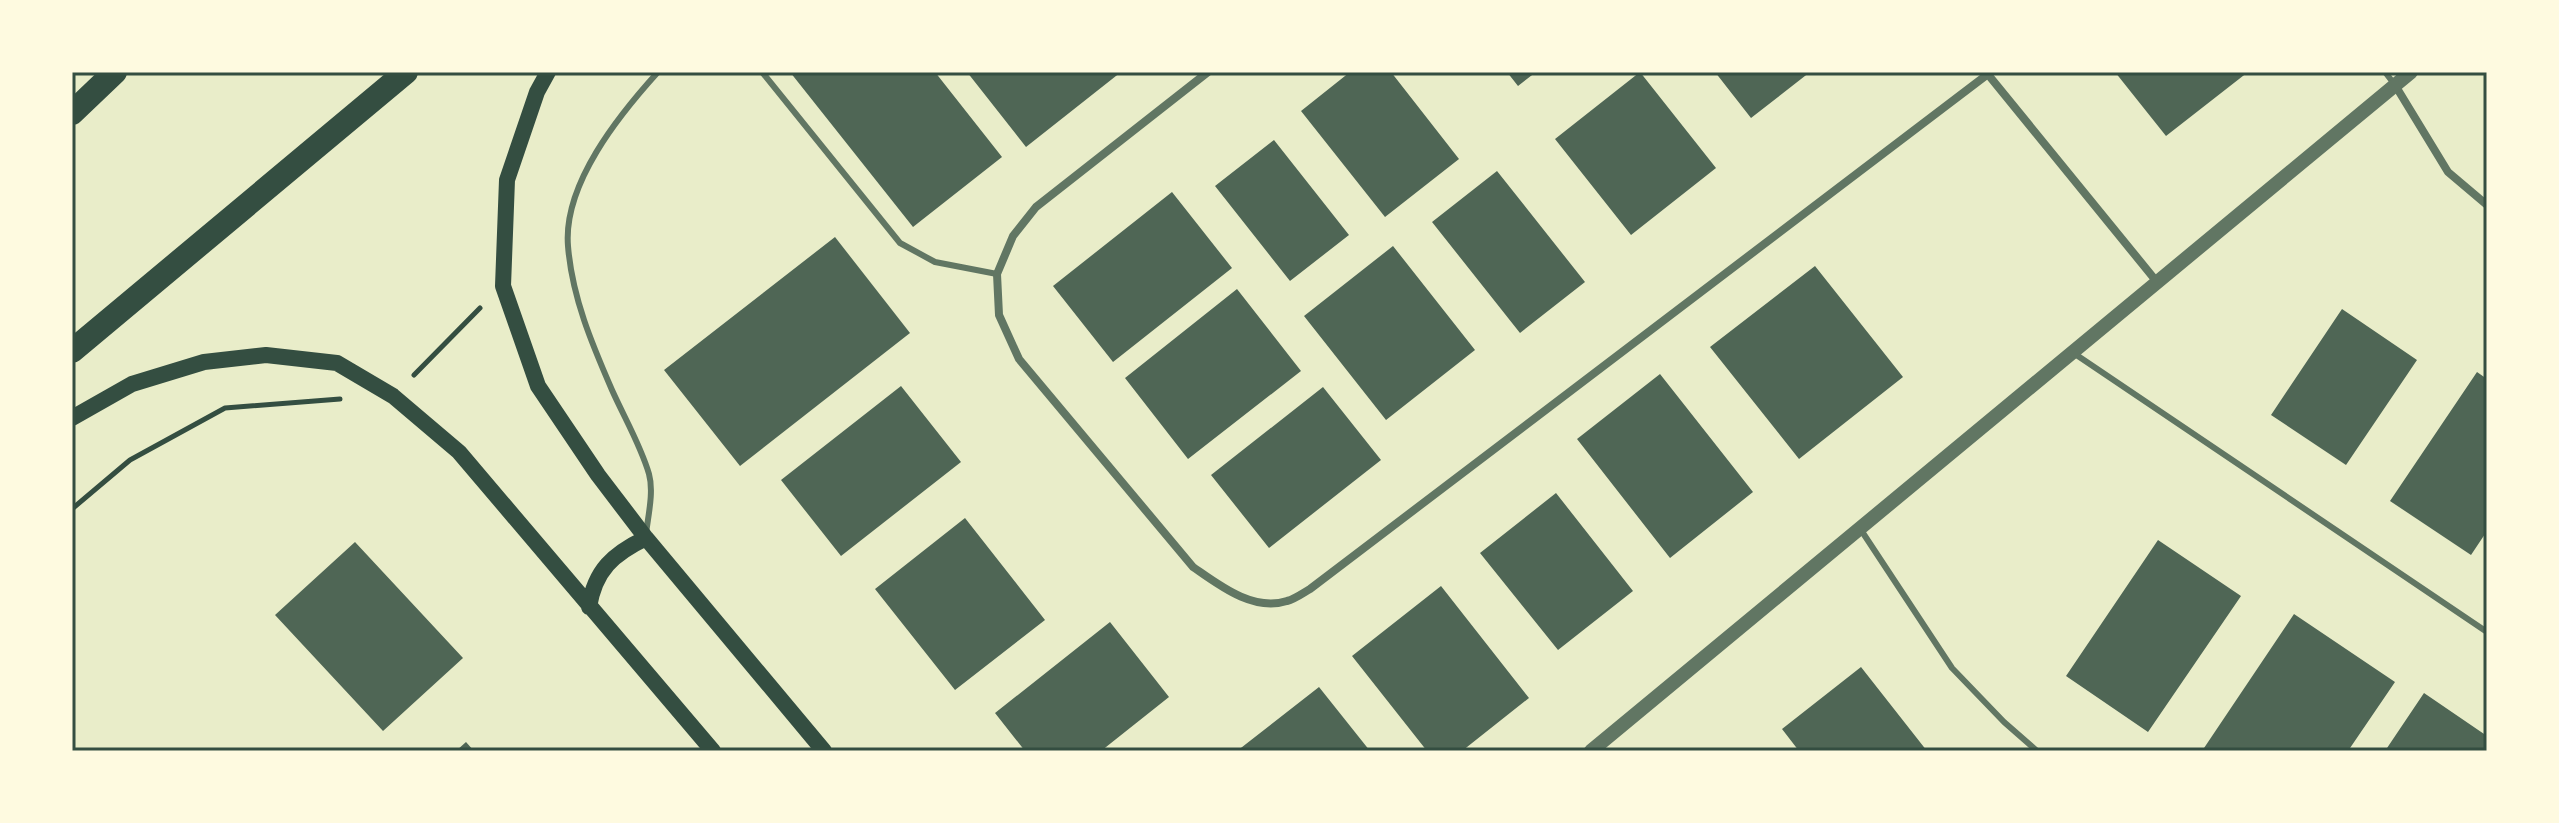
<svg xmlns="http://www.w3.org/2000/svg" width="2559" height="823" viewBox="0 0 2559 823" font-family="Ubuntu,sans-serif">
	<rect width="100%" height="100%" fill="#e9edc9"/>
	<!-- building -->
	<path fill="#4f6655" d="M790 72H935L1002 157 913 227Z
		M967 72H1121L1026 147Z
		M1350 72H1391L1459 159 1385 217 1301 111Z
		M1507 72H1536L1518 86Z
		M1640 72 1716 168 1631 235 1555 139Z
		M1715 72H1810L1751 118Z
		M2115 72H2248L2166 136Z
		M1274 140 1349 235 1290 281 1215 186Z
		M1497 171 1585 282 1520 333 1432 222Z
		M1172 192 1232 268 1113 362 1053 286Z
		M835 237 910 333 740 466 664 370Z
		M1393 246 1475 350 1386 420 1304 316Z
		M1815 266 1903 377 1799 459 1710 347Z
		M1237 289 1301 371 1188 459 1125 378Z
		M2342 309 2417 360 2346 465 2271 415Z
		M2477 372 2487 379V531L2471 555 2390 501Z
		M1660 374 1753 492 1670 558 1577 439Z
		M901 386 961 462 841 556 781 480Z
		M1323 387 1381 460 1269 548 1211 475Z
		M1556 493 1633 591 1558 650 1480 553Z
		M965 518 1045 620 955 690 875 589Z
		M2158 540 2241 596 2148 732 2066 676Z
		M355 542 463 658 383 731 275 615Z
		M1441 586 1529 698 1462 751H1427L1352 656Z
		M2294 614 2395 682 2348 751H2202Z
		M1110 622 1169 697 1101 751H1025L995 713Z
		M1861 667 1927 751H1799L1782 729Z
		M1319 687 1370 751H1237Z
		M2424 693 2487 736V751H2385Z
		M466 742 474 751H456Z"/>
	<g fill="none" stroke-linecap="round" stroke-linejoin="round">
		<!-- path -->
		<path stroke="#344e41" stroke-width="5" d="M414 375 480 308
			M72 509 130 460 225 408 340 399"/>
		<!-- service -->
		<path stroke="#617663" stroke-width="6" d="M762 72 900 243 935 262 997 274
			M2385 72 2395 85
			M2072 352 2487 632
			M1861 530 1952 668 2004 722 2037 751
			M646 534C648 516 654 492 649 474 641 446 624 417 612 390 592 344 572 297 568 246 563 184 619 115 658 72"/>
		<!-- minor -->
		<path stroke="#617663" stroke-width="8" d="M1208 72 1036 207 1013 236 997 274 999 315 1019 359 1193 567C1219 585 1253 612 1287 601 1295 599 1303 593 1310 589L1988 74
			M1986 72 2157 282
			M2395 85 2448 172 2487 205"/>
		<!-- tertiary -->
		<path stroke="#617663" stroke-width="14" d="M1591 751 2411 72"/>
		<!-- secondary -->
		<path stroke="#344e41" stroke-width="16" d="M548 72 537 92 507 180 503 286 538 386 598 475 646 538 824 751
			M72 418 132 384 204 362 266 355 337 363 393 396 459 452 713 751
			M589 607C595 570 613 554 646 538"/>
		<!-- motorway -->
		<path stroke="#344e41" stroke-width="24" d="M72 113 115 72
			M72 351 406 72"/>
	</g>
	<!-- border -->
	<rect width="2559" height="823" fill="none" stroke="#fefae0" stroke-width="148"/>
	<rect x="74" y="74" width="2411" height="675" fill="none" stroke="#344e41" stroke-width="3"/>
</svg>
